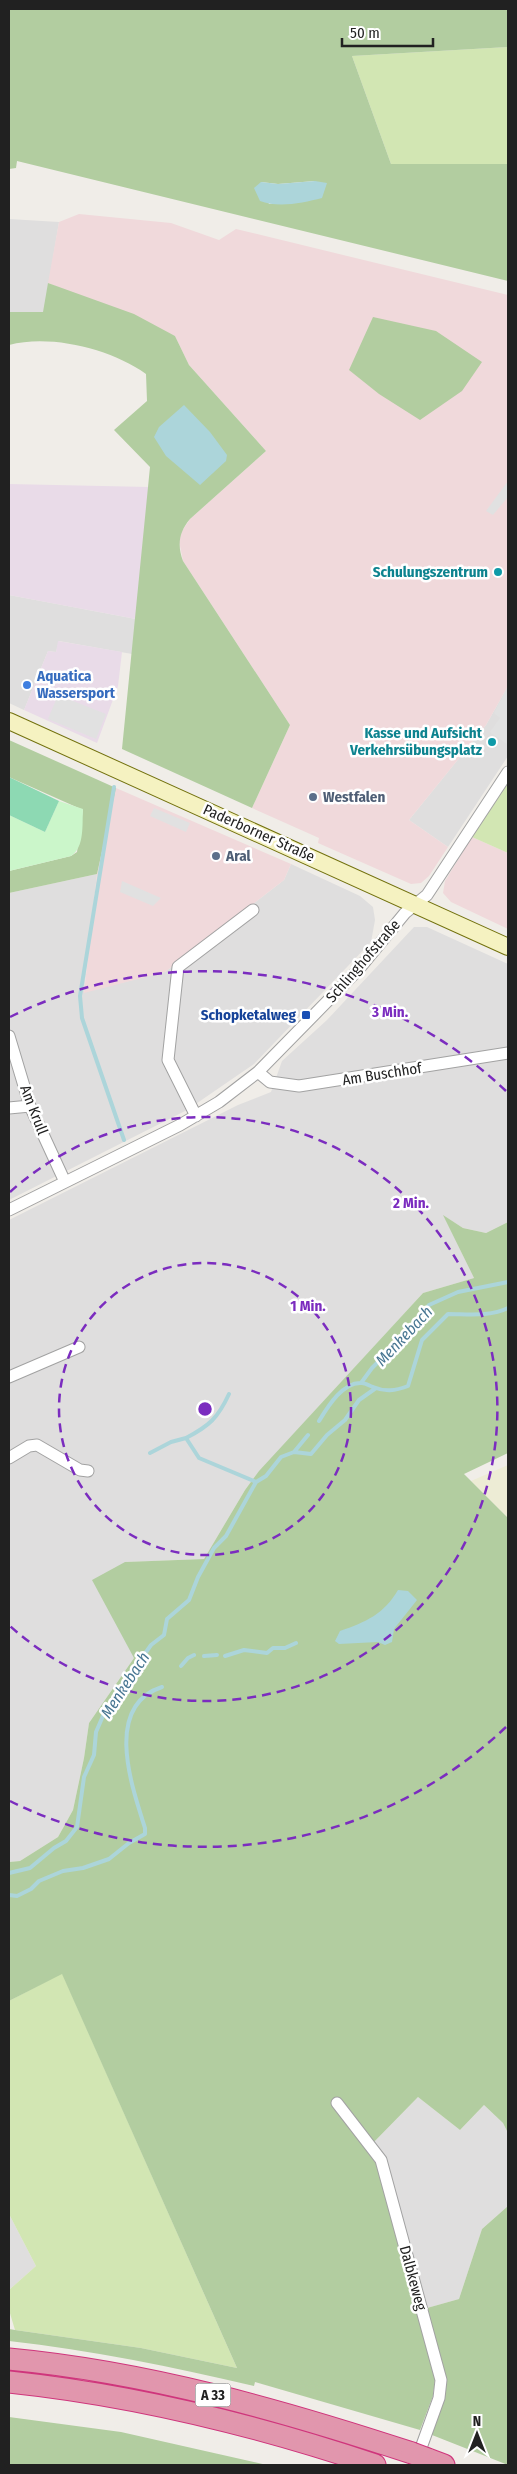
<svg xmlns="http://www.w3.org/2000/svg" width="517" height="2474" viewBox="0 0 517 2474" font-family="'Fira Sans Condensed',sans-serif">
	<rect width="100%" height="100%" fill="#f0ede8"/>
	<!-- residential -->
	<path fill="#dfdede" d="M9 219 59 222 44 312H9Z
		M9 595 136 619 132 654 59 641 56 652 48 651 24 710 9 703Z
		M508 686V756L448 847 409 820 486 725Z
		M291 864 360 896 373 907 375 920 371 942 254 1064 187 1110 9 1200V893L97 874 84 992 165 972 284 880Z
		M414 927H427L508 964V1222L486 1233 463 1228 444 1216 474 1278 423 1293 259 1472 245 1490 204 1559 125 1562 134 1658 89 1723 84 1758 73 1810 58 1837 20 1861 9 1862V1220L238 1105 271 1092 282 1061 327 1020Z
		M418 2097 460 2130 484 2105 503 2123 508 2133V2206L482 2229 459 2299 427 2308 373 2143Z
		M9 2214 36 2266 9 2290Z"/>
	<!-- commercial -->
	<path fill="#f0d9db" d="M79 214 171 223 219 240 236 229 508 295V686L486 725 409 820 448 847 429 876 421 883 411 884 318 843 319 838 252 808 290 725 183 561 179 541 182 531 190 519 266 451 189 365 175 336 48 283 59 222Z
		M116 788 291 864 284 880 165 972 84 993 97 874Z
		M472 837 508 853V929L451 902 443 893 445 881Z"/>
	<!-- industrial -->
	<path fill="#e9dbe8" d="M9 484 149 487 136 619 9 595Z
		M58 641 122 652 118 686 97 743 24 710 48 651 56 652Z"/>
	<!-- farmland -->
	<path fill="#edecd5" d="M508 1465V1518L471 1481Z"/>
	<!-- grass -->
	<path fill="#d2e6b3" d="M508 47V164H391L352 56Z
		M508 783V853L472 837Z
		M62 1973 237 2368 141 2348 15 2330 9 2310V2290L36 2266 9 2214V2001Z"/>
	<!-- forest -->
	<path fill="#b2cda0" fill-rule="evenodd" d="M9 9H508V47L352 56 391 164H508V281L17 161 16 168 9 169ZM315 181 281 203 269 204 261 182 278 184Z
		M48 283 134 314 175 336 189 365 266 451 190 519C179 532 177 545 183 561L290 725 252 808 122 749 150 467 114 430 147 401 146 374C111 349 51 334 9 345V312H43Z
		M373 317 436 331 482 362 462 391 420 420 379 394 349 370Z
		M9 740 116 788 97 874 9 893V871L71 856 77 852 83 810 9 777Z
		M443 1215 463 1228 486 1233 508 1222V1453L464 1474 508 1518V2133L503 2123 484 2105 460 2130 418 2097 373 2143 435 2380 433 2396 420 2430 255 2382 254 2386C173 2367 91 2350 9 2341V2329L15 2330 141 2348 237 2368 62 1974 9 2001V1862L20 1861 58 1837 73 1810 84 1758 89 1723 134 1658 92 1580 125 1562 204 1559 245 1490 259 1471 423 1293 474 1278Z
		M508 2206V2465L432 2435 444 2400 445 2379 427 2308 459 2299 482 2229Z
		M9 2417 121 2432 267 2465H9Z"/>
	<!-- park -->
	<path fill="#cbf6ca" d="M59 801 83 809C82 824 85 847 71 856L9 871V815L45 832Z"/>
	<!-- pitch -->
	<path fill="#8dd9b3" d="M9 777 59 801 45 832 9 815Z"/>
	<!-- parking -->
	<path fill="#e1e1e1" d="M508 481V497L493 515 486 511Z
		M508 686V745L490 732 500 718 494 713Z
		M58 695 106 714 96 739 48 719Z
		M154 808 190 823 186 832 150 816Z
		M122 881 161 898 153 906 120 892Z"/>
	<!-- water -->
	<path fill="#acd5da" d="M315 181 327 183 322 198C303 203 278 208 260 201L254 188 261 182 278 184Z
		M184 405 210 432 227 455 226 461 200 485 166 456 154 437 159 427Z
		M398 1590 408 1591 417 1600 394 1629 392 1642 385 1645 378 1642 339 1644 335 1641 340 1631C366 1622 384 1614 398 1590Z"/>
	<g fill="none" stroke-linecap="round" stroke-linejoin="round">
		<!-- stream -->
		<path stroke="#acd5da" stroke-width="4" d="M114 787 80 996 82 1018 124 1140
			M361 1383 372 1368 408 1332 429 1305 458 1292 508 1282
			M229 1394C218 1418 209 1426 186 1438L199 1458 256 1482
			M319 1421C327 1408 343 1381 362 1383 365 1383 370 1386 373 1387 385 1392 395 1391 408 1386L422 1340 448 1314C468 1314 490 1317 508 1308
			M294 1452 311 1454 327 1435 345 1420 359 1400 376 1388
			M150 1453 171 1442 186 1438
			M204 1656 217 1655
			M225 1656 244 1650 267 1653 273 1648H285L296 1643
			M181 1666 188 1658 194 1655
			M9 1873 30 1868 54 1848 66 1841 77 1827 84 1777 94 1755 96 1732 106 1709 122 1694 130 1675 151 1645 164 1635 167 1619 189 1600 198 1577 214 1548 226 1536 256 1482 266 1476 281 1457 294 1452 308 1435
			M9 1895 17 1896 31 1889 39 1881 63 1871 83 1868 109 1859 129 1843 145 1834V1828C132 1787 103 1706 162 1687"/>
		<defs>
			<path id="minor" d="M9 1036 30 1106 65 1182
				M258 1072 270 1082 299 1086 508 1053
				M9 1108 30 1106
				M196 1116 168 1060 178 967 253 910
				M9 1210 180 1125 219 1102 258 1072 358 970 405 913 427 895 508 772
				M9 1377 79 1347
				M9 1458 29 1446 37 1445 80 1470 88 1471
				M337 2103 381 2160 441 2380 439 2398 417 2459"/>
			<path id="secondary" d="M9 721 508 947"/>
			<path id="motorway" d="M9 2359C147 2372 281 2410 412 2453
				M9 2382C133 2395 256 2425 375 2465
				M428 2459 444 2465"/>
		</defs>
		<!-- minor casing -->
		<use href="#minor" stroke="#a2a2a2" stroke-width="13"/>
		<!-- secondary casing -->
		<use href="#secondary" stroke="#72710d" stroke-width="18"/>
		<!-- motorway casing -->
		<use href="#motorway" stroke="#cf357c" stroke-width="23"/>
		<!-- minor -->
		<use href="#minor" stroke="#fff" stroke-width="11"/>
		<!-- secondary -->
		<use href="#secondary" stroke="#f5f2c1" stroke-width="16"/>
		<!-- motorway -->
		<use href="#motorway" stroke="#e196ad" stroke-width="21"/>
		<defs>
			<path id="motorway-bridge" d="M412 2453 428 2459"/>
		</defs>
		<!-- motorway-bridge casing -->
		<use href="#motorway-bridge" stroke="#cf357c" stroke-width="23" stroke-linecap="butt"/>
		<!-- motorway-bridge -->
		<use href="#motorway-bridge" stroke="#e196ad" stroke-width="21"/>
	</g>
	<!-- distance rings -->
	<g fill="none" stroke="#7b2cbf" stroke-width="2.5" stroke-dasharray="9 6">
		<circle cx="205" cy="1409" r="146"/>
		<path d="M10 1192A292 292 0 1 1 10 1626"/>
		<path d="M506 1727A438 438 0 0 1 10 1801M10 1017A438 438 0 0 1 506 1091"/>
	</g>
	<!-- markers -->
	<g fill="#0f9aa8" stroke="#fff" stroke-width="2">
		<circle cx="498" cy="572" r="5"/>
		<circle cx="492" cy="742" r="5"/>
	</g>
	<circle fill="#3f7fe0" stroke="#fff" stroke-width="2" cx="27" cy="685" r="5"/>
	<g fill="#5c6f8a" stroke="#fff" stroke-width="2">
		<circle cx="313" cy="797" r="5"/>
		<circle cx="216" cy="856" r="5"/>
	</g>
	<rect fill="#1a4fb4" stroke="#fff" stroke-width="2" x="301" y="1010" width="10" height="10" rx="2.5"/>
	<g text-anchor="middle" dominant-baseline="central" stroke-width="5" stroke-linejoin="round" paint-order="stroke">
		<!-- shield labels -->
		<rect fill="#fff" stroke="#646464" stroke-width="1" x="195.5" y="2383.5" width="35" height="23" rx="4"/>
		<g font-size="14" font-weight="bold" fill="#212121">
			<text x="213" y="2395">A 33</text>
		</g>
		<!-- culture labels -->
		<g font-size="15" font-weight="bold" fill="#0d838f" stroke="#fff" text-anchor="end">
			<text x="488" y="572">Schulungszentrum</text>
			<text x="482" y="733">Kasse und Aufsicht<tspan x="482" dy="17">Verkehrsübungsplatz</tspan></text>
		</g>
		<!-- shop labels -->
		<g font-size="15" font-weight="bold" fill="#366cbe" stroke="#fff" text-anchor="start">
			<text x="37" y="676">Aquatica<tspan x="37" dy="17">Wassersport</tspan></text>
		</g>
		<!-- service labels -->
		<g font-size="15" font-weight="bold" fill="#4e5e75" stroke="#fff" text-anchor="start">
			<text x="323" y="797">Westfalen</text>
			<text x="226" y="856">Aral</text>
		</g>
		<!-- street labels -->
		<g font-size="15" fill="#212121" stroke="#fff">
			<text transform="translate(259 833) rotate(24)">Paderborner Straße</text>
			<text transform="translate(363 961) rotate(-49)">Schlinghofstraße</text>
			<text transform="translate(382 1074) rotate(-9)">Am Buschhof</text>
			<text transform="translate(34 1110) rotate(69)">Am Krull</text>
			<text transform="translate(413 2278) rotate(75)">Dalbkeweg</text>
		</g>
		<!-- transit labels -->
		<g font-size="15" font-weight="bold" fill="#164399" stroke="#fff" text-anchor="end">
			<text x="296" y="1015">Schopketalweg</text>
		</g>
		<!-- water labels -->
		<g font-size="16" font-style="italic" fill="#497793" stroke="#fff">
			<text transform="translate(404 1336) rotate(-47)">Menkebach</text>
			<text transform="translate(125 1685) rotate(-57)">Menkebach</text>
		</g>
	</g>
	<circle cx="205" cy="1409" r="8" fill="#7b2cbf" stroke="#fff" stroke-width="2.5"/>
	<g font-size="15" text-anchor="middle" font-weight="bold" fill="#7b2cbf" stroke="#fff" stroke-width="5" stroke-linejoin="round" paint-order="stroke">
		<text x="390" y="1017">3 Min.</text>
		<text x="411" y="1208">2 Min.</text>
		<text x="308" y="1311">1 Min.</text>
	</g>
	<!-- border -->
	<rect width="517" height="2474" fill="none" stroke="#212121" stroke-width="20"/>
	<!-- north arrow -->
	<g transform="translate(477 2434)" stroke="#ffffff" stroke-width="4" paint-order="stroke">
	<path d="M0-4L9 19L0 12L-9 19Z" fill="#212121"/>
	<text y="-8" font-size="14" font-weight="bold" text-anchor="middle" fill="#212121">N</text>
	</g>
	<!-- scale -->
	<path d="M342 38v8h91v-8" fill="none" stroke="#212121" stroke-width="2.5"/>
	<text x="350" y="38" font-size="15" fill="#212121" stroke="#ffffff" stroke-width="4" paint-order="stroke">50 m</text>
</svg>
